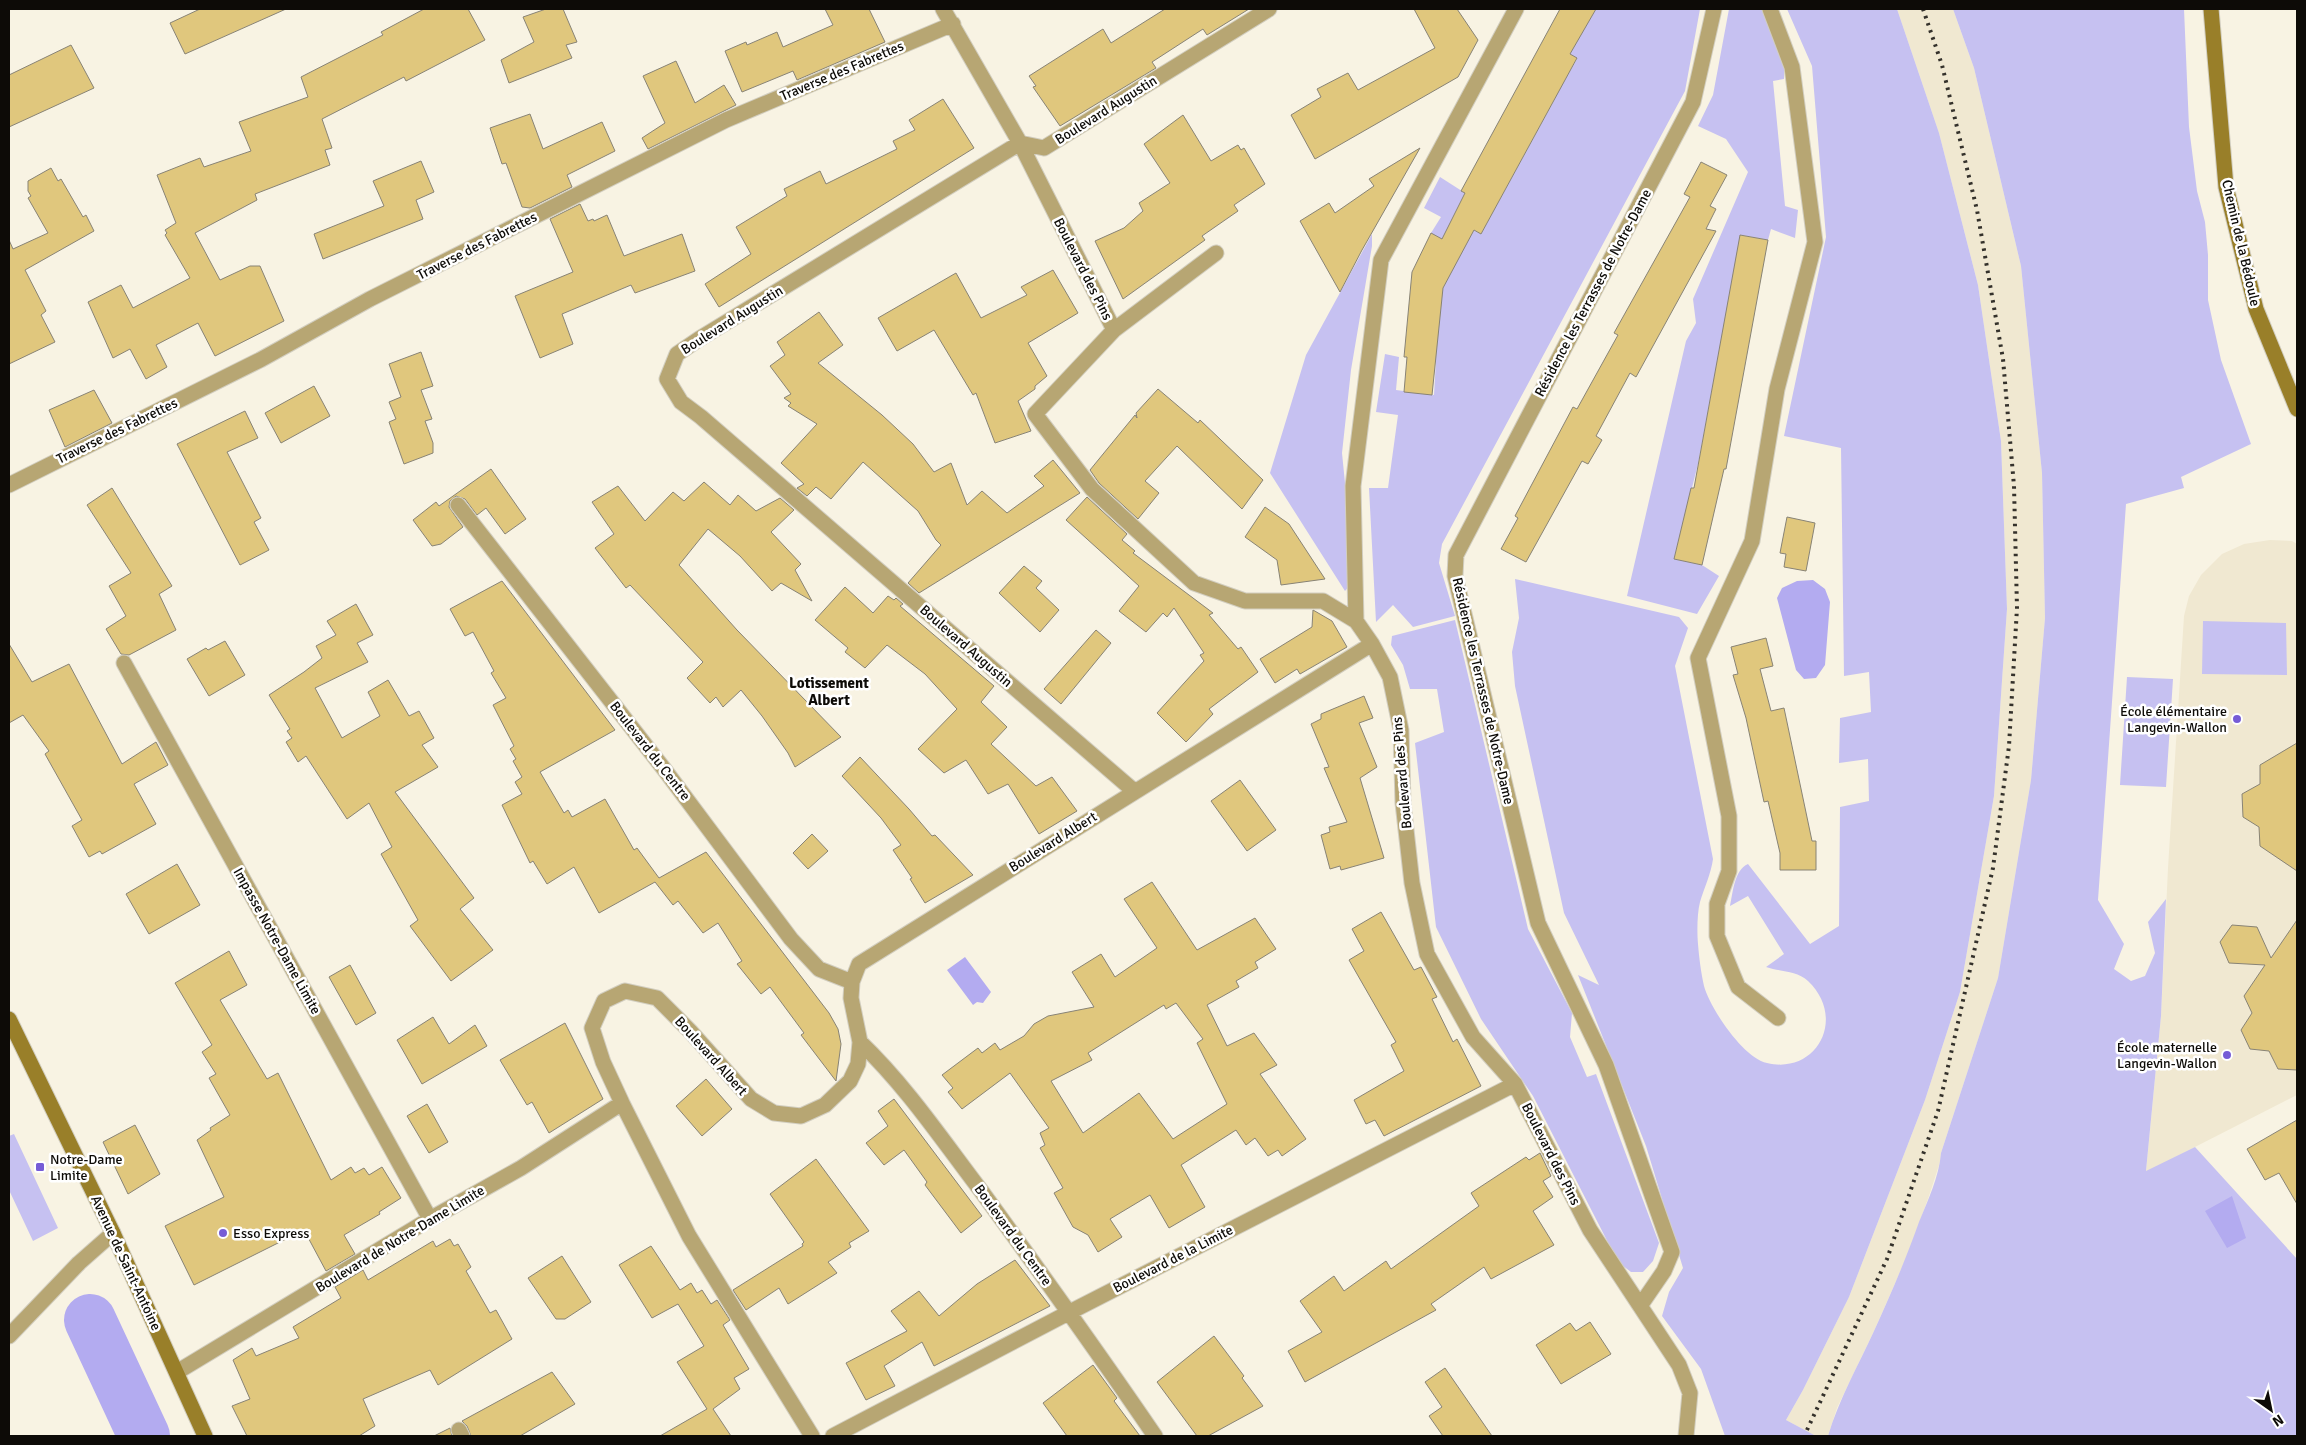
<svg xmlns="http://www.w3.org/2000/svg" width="2306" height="1445" viewBox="0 0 2306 1445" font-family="Signika,sans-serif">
	<rect width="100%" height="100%" fill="#f8f3e3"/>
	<!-- built -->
	<path fill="#f0e8d1" d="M1897 9H1953L1974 68 2021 266 2042 473 2045 618 2031 780 1998 978 1941 1153 1940 1162 1929 1196 1908 1254 1874 1331 1837 1408 1828 1436H1816L1786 1420 1803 1390 1849 1297 1925 1100 1960 992 1994 796 2007 609 2001 441 1978 285 1939 133Z
		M2270 540 2292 541 2297 544V1095L2146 1172 2161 1016 2168 868 2184 616 2189 596 2201 575 2222 554 2244 544Z"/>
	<!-- green -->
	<path fill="#c6c1f1" d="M1596 9H1700L1685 91 1442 544 1439 563 1455 616 1413 627 1393 605 1376 622 1369 488H1388L1398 415 1376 412 1385 354 1399 357 1396 390 1434 395 1436 360 1430 359 1431 233 1441 217 1424 208 1440 177 1465 193 1452 219 1481 234 1556 97 1545 90 1562 85 1577 59 1566 52 1583 31Z
		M1729 9H1762L1784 66V79L1773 81 1785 206 1798 210 1795 238 1771 229 1768 240 1741 235 1698 464 1674 559 1702 565 1719 576 1697 614 1627 596 1686 341 1696 323 1693 299 1748 172 1726 139 1698 126 1713 95Z
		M1787 9H1897L1939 133 1978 285 2001 441 2007 609 1994 796 1960 992 1925 1100 1849 1297 1803 1390 1786 1420 1816 1436H1725L1701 1369 1662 1316 1669 1292 1683 1268 1646 1146 1578 975 1599 985 1564 913 1515 686 1512 652 1519 618 1515 579 1679 617 1688 628 1675 666 1713 859C1711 874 1704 888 1700 902 1697 914 1697 932 1698 944 1699 957 1701 973 1704 986 1710 1008 1743 1058 1767 1063 1817 1075 1847 1018 1808 981 1796 970 1780 972 1766 967L1784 954 1748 896 1730 906C1733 893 1734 870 1748 864L1810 944 1839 926 1840 807 1869 801 1868 759 1839 763 1840 718 1871 712 1869 672 1844 676 1841 448 1784 436 1826 237 1812 66Z
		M1953 9H2184L2189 127 2197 191 2205 222 2208 255V300L2221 360 2251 444 2181 477 2184 488 2126 504 2098 900 2124 944 2114 969 2131 981 2145 976 2155 953 2148 922 2166 899 2161 1016 2146 1171 2195 1147 2297 1259V1436H1828C1839 1399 1858 1366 1874 1331 1890 1296 1906 1259 1919 1222 1928 1200 1939 1177 1941 1153L1998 978 2031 780 2045 618 2042 473 2021 266 1974 68Z
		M1372 234V246L1351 370 1342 453 1349 523 1351 584 1345 591 1270 473 1306 355Z
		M1455 620 1528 929 1572 1013 1570 1037 1587 1077 1596 1074 1659 1243 1653 1261 1643 1272H1631L1618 1262 1533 1096 1481 1019 1436 927 1415 743 1444 732 1437 689H1410L1403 665 1391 645 1392 636Z
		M2203 621 2286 623 2287 675 2202 674Z
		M2127 677 2173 679 2166 787 2120 785Z
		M14 1134 58 1228 33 1241 9 1190V1136Z"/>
	<!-- water -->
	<path fill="#b3abf0" d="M1813 580 1825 589 1830 602 1825 665 1816 678 1804 679 1796 670 1777 598 1782 588 1797 581Z
		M965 957 991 992 983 1003 977 1002 973 1005 947 970Z
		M2232 1196 2246 1238 2227 1248 2205 1211Z"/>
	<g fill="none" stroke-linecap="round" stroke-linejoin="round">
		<!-- river -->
		<path stroke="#b3abf0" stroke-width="52" d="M90 1320 144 1436"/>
	</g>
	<!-- building -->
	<path fill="#e0c77d" stroke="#888375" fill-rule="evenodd" d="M200 9H286L185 54 170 23Z
		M424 9H468L485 40 406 81 404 77 322 119 332 148 325 150 330 165 255 194 257 200 195 233 220 280 250 266H260L284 321 215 356 198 323 156 345 167 367 146 379 130 349 113 358 88 302 121 285 133 308 190 278 165 235 167 233 165 230 176 223 157 175 200 158 204 167 251 151 239 122 308 97 301 77 383 35 381 32Z
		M546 9H563L577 42 566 45 572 58 509 83 501 60 534 42 523 17Z
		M825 9H869L885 42 797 80 793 71 742 92 725 51 746 42 747 45 777 32 783 47 833 25Z
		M1165 9H1249L1207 35 1203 29 1152 62 1156 68 1060 126 1033 87 1036 86 1029 76 1103 29 1111 43Z
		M1414 9H1457L1478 40 1458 77 1315 159 1291 115 1321 97 1317 89 1348 73 1358 90 1435 48Z
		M1560 9H1596L1570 54 1577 58 1481 234 1474 230 1443 288 1432 395 1404 392 1407 357H1404L1412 272 1431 233 1442 239 1465 193 1461 191Z
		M71 45 94 88 9 127V75Z
		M676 61 695 103 724 85 736 105 648 149 642 138 665 123 643 76Z
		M943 99 974 148 719 307 705 284 751 254 736 227 787 196 784 189 820 171 826 184 897 149 893 141 915 130 909 120Z
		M530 114 543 149 602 122 615 151 567 175 572 187 530 208 522 207 506 163 502 164 490 128Z
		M1183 115 1211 161 1238 145 1241 150 1244 148 1265 184 1234 205 1238 211 1202 236 1205 240 1123 299 1095 241 1124 228 1143 211 1139 203 1170 183 1144 144Z
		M1420 148 1362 250 1340 292 1300 221 1329 203 1335 213 1374 186 1369 179Z
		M421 161 434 192 416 200 423 219 323 259 314 234 384 206 373 181Z
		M1701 162 1727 175 1710 206 1716 209 1706 229 1716 231 1636 377 1630 373 1596 436 1602 440 1588 464 1582 461 1526 562 1501 549 1518 518 1515 516 1573 407 1577 409 1618 335 1614 333 1690 197 1684 194Z
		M51 168 58 181 61 179 83 217 86 215 94 231 25 270 46 311 41 315 55 342 9 364V240L13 249 48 233 28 198 31 196 28 191V181Z
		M580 204 588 221 593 219 594 221 607 215 624 256 682 234 695 271 635 293 631 285 562 314 573 344 540 358 515 296 573 272 550 219Z
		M1740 235 1768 240 1726 469H1724L1702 565 1674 559 1691 488H1694Z
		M1053 270 1078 313 1028 343 1047 376 1035 386V389L1018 401 1031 431 995 443 976 393 973 395 934 330 897 351 878 318 956 273 981 318 1027 295 1021 287Z
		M819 312 843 345 818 363 882 415 913 444 934 472 951 463 967 505 982 491 1007 513 1044 486 1034 476 1053 460 1080 493 919 593 908 583 941 545 936 540 918 511 863 462 831 499 816 487 807 496 797 488 804 484 781 463 817 424 788 406 791 403 784 398 791 394 770 366 785 355 777 342Z
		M421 352 433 386 421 390 432 419 425 421 433 443V453L404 464 389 422 396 419 389 402 401 397 389 364Z
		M314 386 330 416 281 443 265 413Z
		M1158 389 1198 423 1200 420 1263 480 1242 509 1177 446 1145 481 1159 493 1138 519 1099 483 1090 470 1135 415 1137 418 1136 413Z
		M94 390 112 423 65 447 49 410Z
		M245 411 258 438 227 452 261 518 254 522 269 550 240 565 177 444Z
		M491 469 526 519 505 534 486 508 477 515 465 499 456 496 450 501 449 507 463 527 441 544 432 546 413 520 436 502 439 506Z
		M704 482 730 505 738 495 756 511 780 498 794 510 771 532 801 564 795 570 812 601 781 583 772 591 740 556 708 529 679 565 737 630 841 737 795 767 788 753 762 716 741 690 723 707 716 697 710 703 687 678 703 662 630 585 626 588 595 548 614 534 592 502 618 486 645 521 673 492 684 501Z
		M112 488 172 586 159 594 176 630 129 655 121 654 106 629 126 616 109 586 131 573 87 505Z
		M1087 497 1127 534 1122 540 1135 551 1133 553 1213 613 1209 615 1238 649 1241 647 1258 672 1209 709 1213 714 1186 742 1157 713 1204 661 1200 655 1204 653 1174 608 1167 617 1163 613 1146 632 1119 611 1139 586 1066 520Z
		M1265 507 1289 524 1325 579 1281 585 1277 560 1245 537Z
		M1787 517 1815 523 1806 571 1784 567 1786 554 1780 553Z
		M1024 566 1042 581 1036 588 1059 610 1040 632 999 593Z
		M502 581 615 730 540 772 564 813 568 810 572 817 605 799 634 850 637 848 659 878 706 852 829 1013 838 1029 841 1044 836 1081 801 1035 804 1033 770 987 761 994 737 964 742 961 718 923 703 933 678 901 673 905 655 882 599 913 574 867 547 884 533 861 530 863 502 805 522 794 515 782 522 777 513 761 516 759 510 749 514 746 493 705 506 698 491 673 494 671 473 632 465 636 450 609Z
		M845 587 873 613 888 596 894 600 896 598 903 604 900 606 994 686 981 702 1007 727 991 744 1036 786 1052 777 1077 811 1039 834 1008 784 988 794 966 760 944 773 918 749 957 709 925 674 887 645 865 668 845 652 848 648 815 620Z
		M356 604 373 635 357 643 368 662 315 688 342 738 380 716 368 692 388 680 409 716 419 711 434 738 422 745 438 767 395 792 474 898 460 909 493 950 451 981 410 926 418 920 381 854 392 847 369 803 347 819 306 756 298 762 286 742 292 738 287 731 290 729 269 695 304 672 322 658 316 646 336 635 327 621Z
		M1313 610 1332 621 1347 647 1300 674 1297 669 1275 683 1260 659 1312 627Z
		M1096 630 1111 643 1061 704 1044 689Z
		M1766 638 1773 666 1760 669 1771 711 1784 708 1812 841H1816V870H1780V853L1768 801 1764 802 1746 718 1733 675 1738 674 1731 647Z
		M225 641 245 675 209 696 187 659 206 648 208 650Z
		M9 644 32 682 69 664 122 764 156 742 168 765 134 784 156 824 102 854 100 851 89 857 72 826 82 820 45 754 49 751 23 715 9 723Z
		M1364 696 1373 718 1359 723 1377 767 1360 778 1384 858 1341 870 1340 866 1330 869 1321 835 1330 832 1329 827 1347 822 1324 768 1329 767 1311 724 1321 719V714Z
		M2297 743V871L2260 846 2259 827 2243 817 2242 794 2260 784V765Z
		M860 757 909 809 932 836 935 835 973 875 925 903 910 879 912 878 893 850 901 845 881 818 842 776Z
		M1240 780 1276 830 1247 851 1211 801Z
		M812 834 828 851 808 869 793 853Z
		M177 864 200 905 149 934 126 894Z
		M1152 882 1197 950 1255 918 1276 949 1255 962 1258 968 1236 981 1239 987 1207 1005 1227 1046 1254 1033 1277 1065 1260 1074 1306 1139 1282 1156 1278 1150 1268 1156 1255 1138 1246 1145 1236 1130 1181 1165 1205 1207 1169 1228 1150 1195 1110 1219 1122 1237 1098 1252 1088 1235 1073 1227 1054 1193 1063 1188 1040 1148 1045 1145 1040 1133 1049 1128 1010 1073 962 1109 948 1092 953 1088 942 1075 978 1048 982 1053 995 1043 1000 1050 1024 1036 1034 1024 1048 1016 1094 1007 1072 972 1101 954 1115 977 1157 948 1124 899ZM1176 1003 1203 1039 1197 1043 1227 1104 1173 1139 1139 1093 1083 1133 1051 1081 1092 1060 1088 1053 1164 1005 1166 1009Z
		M1381 912 1414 970 1421 967 1437 997 1432 999 1453 1042 1457 1039 1481 1086 1384 1136 1375 1120 1366 1124 1354 1100 1404 1071 1391 1045 1396 1042 1349 960 1364 951 1352 929Z
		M2297 920V1070L2278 1069 2269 1051 2250 1049 2241 1030 2252 1013 2244 996 2265 965 2229 963 2220 942 2232 925 2257 927 2271 958Z
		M229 951 247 985 220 1000 267 1079 278 1073 331 1180 351 1167 355 1173 364 1168 369 1175 382 1167 401 1198 379 1212 380 1214 344 1235 355 1254 326 1271 304 1230 194 1285 165 1226 224 1197 197 1140 211 1130 210 1128 230 1115 209 1078 216 1074 202 1052 212 1045 175 983Z
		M350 965 376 1013 356 1025 329 977Z
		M433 1017 449 1044 475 1025 487 1046 422 1084 397 1040Z
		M565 1023 603 1099 549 1133 532 1102 527 1105 500 1060Z
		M706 1079 732 1109 702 1136 676 1106Z
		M894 1099 982 1216 961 1233 925 1185 927 1182 904 1150 884 1165 866 1143 888 1126 878 1111Z
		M427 1104 448 1142 429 1153 407 1116Z
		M2297 1120V1204L2279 1173 2265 1180 2247 1149Z
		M135 1125 160 1174 128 1194 103 1142Z
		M1540 1153 1551 1176 1543 1181 1553 1197 1533 1211 1554 1245 1491 1279 1484 1267 1431 1304 1436 1310 1305 1382 1288 1351 1322 1332 1300 1301 1334 1276 1344 1291 1386 1261 1391 1269 1479 1206 1471 1193 1526 1157 1529 1160Z
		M816 1159 869 1231 849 1243 851 1247 828 1262 837 1273 788 1304 779 1288 746 1310 733 1290 803 1246 802 1244 804 1242 770 1194Z
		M450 1239 454 1246 458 1244 471 1267 466 1271 490 1313 496 1310 512 1339 438 1385 430 1370 363 1399 375 1426 359 1436H247L232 1406 250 1399 233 1360 252 1348 256 1356 299 1338 293 1327 341 1298 335 1287 363 1270 368 1280 433 1241 436 1247Z
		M651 1246 680 1290 691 1283 697 1293 702 1290 711 1304 717 1300 730 1320 723 1325 749 1369 734 1378 740 1389 713 1409 731 1436H660L707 1409 677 1362 704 1346 678 1304 652 1318 619 1265Z
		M562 1256 591 1302 565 1319H556L528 1278Z
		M1015 1260 1050 1306 934 1366 922 1342 884 1366 895 1386 866 1400 846 1363 907 1331 891 1311 919 1291 939 1316 977 1284Z
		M1590 1322 1611 1354 1561 1384 1536 1345 1570 1323 1576 1331Z
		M1214 1336 1244 1376 1242 1378 1263 1406 1208 1436H1197L1157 1382Z
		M1093 1365 1117 1398 1114 1401 1140 1436H1067L1043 1403Z
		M1445 1368 1492 1436H1443L1429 1416 1442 1407 1425 1382Z
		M552 1372 575 1404 520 1436H471L467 1426 462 1421Z
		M450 1428 452 1436H434Z"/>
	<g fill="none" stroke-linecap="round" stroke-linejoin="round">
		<defs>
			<path id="street" d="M943 9 1020 143 1114 330 1035 414 1092 489 1194 583 1245 601H1323L1356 621 1372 644 1390 677 1401 730 1403 803 1412 883 1427 954 1473 1037 1515 1084 1590 1230 1679 1365 1690 1393 1686 1436
				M1770 9 1792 67 1815 242 1777 389 1752 541 1698 658 1729 816V871L1717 904V936L1738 987 1778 1018
				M1114 330 1216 253
				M9 485 260 360 370 299 726 120 953 24
				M458 505 664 769 791 939 819 969 852 982
				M1356 621 1353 486 1381 260 1516 9
				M124 663 430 1219
				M1134 791 701 417 681 402 667 379 677 354 699 339 1020 143 1044 148 1269 9
				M860 1042C907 1087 943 1141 982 1192 1041 1273 1099 1354 1155 1436
				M1640 1306 1664 1271 1672 1252 1606 1065 1538 923 1455 576 1456 555 1693 102 1714 9
				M9 1336 79 1263 113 1233
				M177 1372 430 1219 521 1168 622 1103
				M459 1430 462 1436
				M812 1436 689 1236 622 1103 603 1062 592 1028 604 1001 625 991 657 998 690 1031 751 1099 774 1113 801 1116 825 1105 850 1081 858 1064 860 1042 851 998 852 982 859 964 1372 644
				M833 1436 1070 1312 1515 1084"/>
			<path id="secondary" d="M2211 9 2226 187 2256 309 2297 409
				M9 1019 113 1233 205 1436"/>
		</defs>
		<!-- street casing -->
		<use href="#street" stroke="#d2cec0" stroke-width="17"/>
		<!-- secondary casing -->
		<use href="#secondary" stroke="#d2cec0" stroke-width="17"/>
		<!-- street -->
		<use href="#street" stroke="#b7a673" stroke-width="15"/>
		<!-- secondary -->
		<use href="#secondary" stroke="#997f29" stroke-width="15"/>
		<!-- rail -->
		<path stroke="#34312b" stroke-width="4" stroke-dasharray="2.5 5" stroke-linecap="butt" d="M1807 1430 1887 1259 1938 1111 1993 868 2009 746 2017 608 2014 486 2003 359 1977 210 1942 65 1923 9"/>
	</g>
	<!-- markers -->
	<g fill="#765cd6" stroke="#fff" stroke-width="2">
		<circle cx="2237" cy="719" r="5"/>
		<circle cx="2227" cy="1055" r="5"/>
		<rect x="35" y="1162" width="10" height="10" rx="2.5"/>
		<circle cx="223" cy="1233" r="5"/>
	</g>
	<g text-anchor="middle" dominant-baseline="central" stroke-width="5" stroke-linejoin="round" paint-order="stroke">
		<!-- street labels -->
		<g font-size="14" fill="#0d0b07" stroke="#fff">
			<text transform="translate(842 71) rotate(-23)">Traverse des Fabrettes</text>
			<text transform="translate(1106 110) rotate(-32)">Boulevard Augustin</text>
			<text transform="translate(2241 243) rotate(77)">Chemin de la Bédoule</text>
			<text transform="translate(477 246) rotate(-27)">Traverse des Fabrettes</text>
			<text transform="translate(1083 269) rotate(63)">Boulevard des Pins</text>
			<text transform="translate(1593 293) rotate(-62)">Résidence les Terrasses de Notre-Dame</text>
			<text transform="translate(732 320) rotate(-32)">Boulevard Augustin</text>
			<text transform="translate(117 431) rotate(-26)">Traverse des Fabrettes</text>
			<text transform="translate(966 646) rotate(41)">Boulevard Augustin</text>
			<text transform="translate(1483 691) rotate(77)">Résidence les Terrasses de Notre-Dame</text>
			<text transform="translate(650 751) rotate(52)">Boulevard du Centre</text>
			<text transform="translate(1402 773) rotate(-95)">Boulevard des Pins</text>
			<text transform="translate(1053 842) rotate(-32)">Boulevard Albert</text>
			<text transform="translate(277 941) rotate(61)">Impasse Notre-Dame Limite</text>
			<text transform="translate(711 1056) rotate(48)">Boulevard Albert</text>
			<text transform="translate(1551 1154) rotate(63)">Boulevard des Pins</text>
			<text transform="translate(1013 1235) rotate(54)">Boulevard du Centre</text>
			<text transform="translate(400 1239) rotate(-31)">Boulevard de Notre-Dame Limite</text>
			<text transform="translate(1173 1259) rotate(-27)">Boulevard de la Limite</text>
			<text transform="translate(126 1263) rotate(65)">Avenue de Saint-Antoine</text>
		</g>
		<!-- poi labels -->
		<g font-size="14" fill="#0d0b07" stroke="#fff" text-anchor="end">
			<text x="2227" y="711">École élémentaire<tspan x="2227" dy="16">Langevin-Wallon</tspan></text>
			<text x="2217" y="1047">École maternelle<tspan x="2217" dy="16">Langevin-Wallon</tspan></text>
			<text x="50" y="1159" text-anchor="start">Notre-Dame<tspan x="50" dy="16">Limite</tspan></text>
			<text x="233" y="1233" text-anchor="start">Esso Express</text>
		</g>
		<!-- neighbourhood labels -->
		<g font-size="15" font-weight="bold" fill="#0d0b07" stroke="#fff">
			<text x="829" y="683">Lotissement<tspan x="829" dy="17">Albert</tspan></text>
		</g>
	</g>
	<!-- border -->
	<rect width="2306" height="1445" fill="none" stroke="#0d0b07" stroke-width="20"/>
	<!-- north arrow -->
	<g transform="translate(2271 1410) rotate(147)" stroke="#ffffff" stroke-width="4" paint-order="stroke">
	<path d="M0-4L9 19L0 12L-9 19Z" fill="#0d0b07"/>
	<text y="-8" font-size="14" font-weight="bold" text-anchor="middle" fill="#0d0b07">N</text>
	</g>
</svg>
